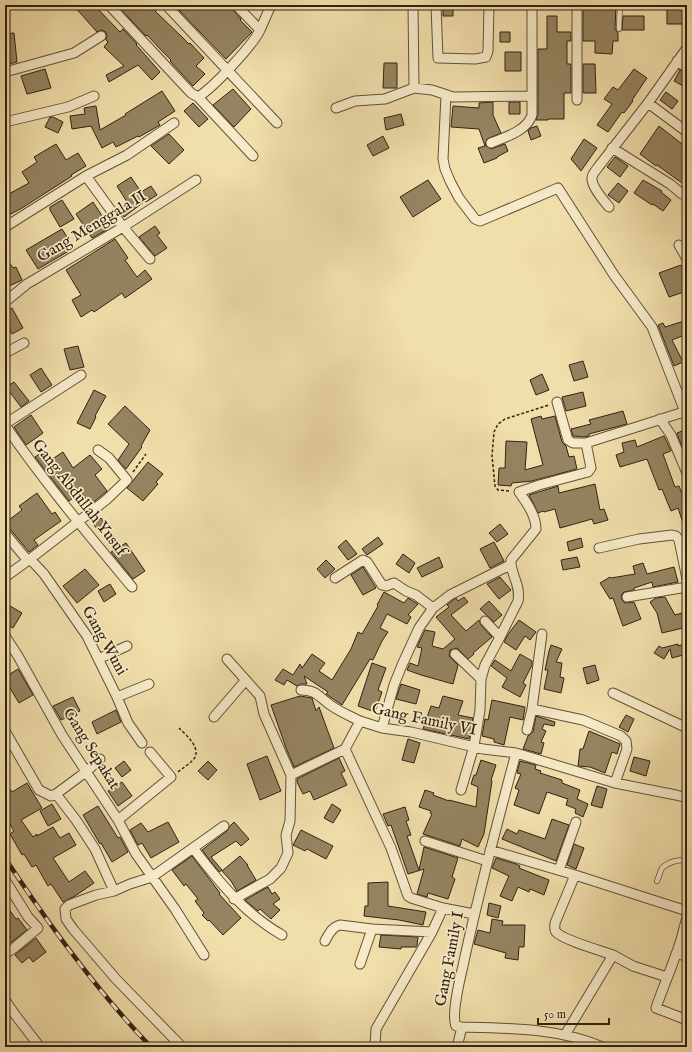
<svg xmlns="http://www.w3.org/2000/svg" width="692" height="1052" viewBox="0 0 692 1052" font-family="'IM FELL English',serif">
	<rect width="100%" height="100%" fill="#f1dfab"/>
	<filter id="stains"><feTurbulence type="fractalNoise" baseFrequency=".005" numOctaves="4"/><feColorMatrix values="0 0 0 0 .2 0 0 0 0 .09 0 0 0 0 .02 0 0 0 .5 -.17"/></filter>
	<radialGradient id="worn" r=".72"><stop offset=".6" stop-color="#630" stop-opacity="0"/><stop offset="1" stop-color="#630" stop-opacity=".3"/></radialGradient>
	<!-- building -->
	<path fill="#958461" stroke="#312111" d="M73 5H94L120 32 123 29 137 44 136 45 139 48 160 72 152 80 138 65 109 82 106 75 124 66 104 47 108 42 106 40 107 36 106 32 101 30 97 32Z
		M117 5H151L156 10 155 11 181 36 189 44 190 43 204 58 196 66 205 74 193 86 170 61 171 60 163 52 147 35 146 36Z
		M174 5H230L232 9 241 19 240 20 252 32 226 59Z
		M443 5H453V16H443Z
		M583 5H616L615 29 618 33V41H613L612 54 595 53V41H583Z
		M667 5H686L685 24H667Z
		M547 16H557V32H571V41H567V64H571V93H564V119H548V120H536L538 115V49H547Z
		M623 16H644V30H622Z
		M500 32H510V42H500Z
		M14 33 17 62 5 65V34Z
		M505 52H521V71H505Z
		M384 63H397V88H383Z
		M583 64H595L596 93H583Z
		M45 69 51 88 27 94 21 76Z
		M634 69 647 78 632 100 633 101 624 113 622 112 608 132 597 125 612 104 604 99 613 87 618 90Z
		M680 70 687 74V88L674 81Z
		M233 89 251 109 234 127 213 105Z
		M162 91 175 111 158 122 160 125 139 137 138 136 116 147 113 142 102 148 91 126 72 129 70 116 85 114 84 108 96 106 100 130 126 115 125 114Z
		M666 92 678 101 672 109 660 100Z
		M493 102V115L501 133 487 139 485 145 491 149 505 144 508 151 497 157V158L484 163 478 148 485 146 479 129 451 127 453 106 479 108V103Z
		M509 102H520V114H509Z
		M193 103 208 119 199 127 184 111Z
		M401 114 404 125 386 130 384 118Z
		M50 117H53L63 122 58 133 45 127Z
		M537 126 541 136 531 140 528 131 531 128Z
		M659 126 687 148V176L682 183 657 165 656 166 640 154Z
		M169 134 184 150 169 164 151 146Z
		M383 136 389 148 373 156 367 145Z
		M584 139 597 148 581 171 571 159Z
		M56 144 66 160 78 153 86 166 71 175 72 176 22 208 5 217V196L29 183 22 172 37 162 34 157Z
		M615 157 628 166 620 177 607 167Z
		M131 177 141 192 151 186 157 195 146 202 145 201 124 217 118 208 127 202 117 186Z
		M428 180 441 199 413 217 400 197Z
		M643 180 662 191 661 192 671 200 663 211 653 204 652 205 634 193Z
		M618 183 628 191 619 203 608 195Z
		M62 200 74 219 60 227 50 210V207Z
		M93 202 110 228 92 238 76 214Z
		M155 226 160 233 157 235 167 248 155 256 139 237Z
		M62 229 74 248 38 269 26 250Z
		M115 239 128 258 125 260 137 277 145 270 152 279 125 298 122 293 94 312 92 310 81 317 72 300 81 295 66 270Z
		M5 256 13 268 16 267 22 280 5 288Z
		M681 265 687 280V291L669 297 659 273Z
		M12 308 23 328 12 334 5 320V311Z
		M687 320V334L672 340 683 362 674 366 658 325 663 323 665 327Z
		M78 346 84 367 70 370 64 349Z
		M583 361 588 377 574 381 569 365Z
		M41 368 52 385 41 392 30 375Z
		M542 374 549 390 536 395 530 380Z
		M14 382 29 401 21 407 6 387Z
		M94 390 106 396 95 416 96 417 90 429 77 423Z
		M583 392 586 406 566 411 562 397Z
		M125 406 150 430 141 446 142 447 126 469 118 460 129 444 108 424Z
		M623 411 627 424 589 434V436L583 437 573 436 571 429 591 424 589 420Z
		M31 415 43 433 26 445 14 427Z
		M541 416 542 419 555 416 562 442 566 446 569 457 574 456 577 469 532 481 512 483 511 486 498 485 499 468H505L506 441 527 442 525 470 543 465 531 419Z
		M687 429V445L682 447 677 433Z
		M664 436 671 451 663 454 675 487 679 486 687 506V531L686 532 678 508 671 511 662 489 659 490 647 459 620 467 616 455 624 452 622 443 635 440 637 447Z
		M44 451 51 460 63 452 73 468 90 455 102 469 95 475 107 491 90 505 81 492 69 501 35 457Z
		M148 462 163 474 156 482 158 484 143 501 127 488Z
		M595 484 600 510 604 509 608 520 594 524 592 519 560 528 555 509 544 512 543 511 538 513 529 495 558 486 559 493Z
		M37 493 52 514 55 512 61 521 34 540 38 545 29 552 10 529 5 527V523L22 510 19 506Z
		M101 518 106 525 99 531 93 524Z
		M500 524 508 534 497 542 489 533Z
		M378 537 383 544 367 555 362 549Z
		M581 538 583 547 569 551 567 542Z
		M346 540 357 554 348 560 338 547Z
		M494 542 504 561 490 568 480 549Z
		M126 543 145 571 133 579 111 552Z
		M403 554 415 563 409 573 396 564Z
		M439 557 443 567 422 577 417 568Z
		M577 557 580 567 563 570 561 560Z
		M326 560 335 569 325 578 317 569Z
		M643 563 647 574 674 567 678 582 653 587 652 582 634 588V590L624 592 621 595 622 600 625 603 634 602 641 619 623 626 613 598 610 599 600 583 610 577 611 578 635 574 633 566Z
		M363 567 376 588 363 595 351 575Z
		M85 569 99 585 77 603 63 586Z
		M500 577 511 590 499 599 487 584Z
		M110 584 116 594 104 602 98 591Z
		M384 592 404 603 408 598 418 604 408 615 411 617 407 624 387 614 380 628 388 632 382 641 373 660 370 659 342 705 326 694 328 692 304 676 307 684H301L297 686 287 680 284 685 275 680 283 669 293 675 300 664 302 668 312 654 325 663 319 671 332 680 351 649 358 632 362 634 378 606 377 605Z
		M464 597 468 602 451 615 466 631 479 620 481 625 492 637 473 653 474 654 468 659 457 648 450 650 449 656 458 665 453 684 421 675 407 670 410 663 418 666 422 648 417 647 425 630 435 632 432 646 443 649 455 639 436 617 449 607 447 605 453 600 456 598 458 601Z
		M665 597 675 615 682 613 687 627 662 633 657 613 650 602 656 598Z
		M489 601 502 615 494 622 480 609Z
		M5 603 22 613 13 628 6 624 9 618 5 616Z
		M519 620 536 632 530 640 525 636 516 650 504 642 509 633Z
		M687 643V654L672 658 670 649 664 659 654 653 659 646 662 648 678 644V646Z
		M551 645 562 649 556 662 562 663 560 677 564 678 561 693 544 689 548 670H545L549 651Z
		M520 654 532 661V665L523 683 526 685 520 697 502 687 507 678 491 666 495 660 511 671Z
		M372 663 386 668 378 690 382 692 375 712 358 706Z
		M595 665 599 680 587 684 583 668Z
		M18 669 33 695 19 703 5 680V677Z
		M401 684 420 690 416 704 396 699Z
		M300 696 312 698 316 711 319 707 334 748 294 767 286 748 271 705Z
		M443 696 463 701 458 715 473 718 469 739 423 729 431 706 439 708Z
		M73 697 80 711 61 720 53 706Z
		M492 700 525 707 523 720 510 717 504 745 494 742V739L482 736 485 719 488 720Z
		M116 710 121 722 97 734 92 722Z
		M626 715 634 719 628 732 619 727Z
		M536 716 555 722 554 726 544 724 542 729 546 731 541 742 544 743 541 754 523 749 528 736 533 732Z
		M589 731 620 744 617 754 612 752 605 773 590 767 578 766 580 749H583Z
		M408 739 420 743 414 763 402 760Z
		M267 756 281 791 260 800 247 764Z
		M634 757 650 761 646 776 630 771Z
		M339 758 345 771 341 773 347 785 314 800 310 791 303 794 297 782V779Z
		M481 760 496 765 491 780 492 781 484 834 478 847 462 839 460 846 423 834 432 814 430 813 431 811 419 807 425 790 434 793 433 795 449 801V800L476 807 478 787 471 784 474 775H476Z
		M124 761 131 770 122 777 115 768Z
		M208 761 217 770 208 780 198 771Z
		M520 761 536 765 535 769 541 771 540 773 562 780V783L580 790 577 799 588 804 583 817 575 813 576 809 566 805 568 799 547 792 539 814 514 805 519 790 515 788 521 774 517 773Z
		M5 782 12 792 27 783 42 808 21 820 33 837 37 834V836L53 827 60 838 69 833 76 845 53 858 69 882 85 871 94 883 75 896 63 902 51 884 48 886 36 865 32 867 24 854 22 855 10 834 14 831 5 816Z
		M122 782 132 796 118 806 108 791Z
		M597 786 607 789 602 808 591 805Z
		M52 804 61 819 48 826 40 811Z
		M332 804 341 810 333 823 324 818Z
		M98 806 118 838 120 837 128 852 112 862 101 843 100 844 83 815Z
		M405 807 409 820 406 821 411 835 407 836 419 870 424 847 458 858 452 877 455 879 448 899 428 893 427 897 417 894 424 869 408 874 391 825 388 826 383 814Z
		M552 819 569 825 556 861 502 839 507 829 517 834 519 830 545 839Z
		M168 822 179 842 151 858 142 843 138 845 130 830 141 823 148 832Z
		M234 822 249 839 241 846 236 841 211 857 222 870 219 872 202 850 227 831 230 826Z
		M301 830 333 846 326 859 307 849 305 851 293 845Z
		M574 844 584 848 576 869 567 865Z
		M192 856 220 893 219 894 241 918 223 935 209 920 208 921 202 915 204 913 195 901 198 899 186 884 184 886 172 870Z
		M240 856 248 865H247L256 880 237 891 231 881 222 871Z
		M496 858 516 864 520 866 519 868 549 880 544 895 530 889 529 892 518 887 512 901 500 896 509 876 492 868Z
		M388 882V906L426 912 423 925 399 920 364 916 365 906H368V883Z
		M268 887 272 894 275 892 280 899 273 904 280 910 271 919 260 909 258 911 245 900Z
		M489 903 501 906 498 918 487 915Z
		M5 904 16 919 18 918 27 930 5 947V943L11 937 5 930Z
		M492 919 503 921 502 925H525L524 947H519L518 960 505 958 506 953 474 944 478 930 490 933Z
		M381 935 418 937 417 945 416 947H401V949L379 947Z
		M36 938 46 952 33 962 29 957 22 963 15 955Z"/>
	<g fill="none" stroke-linecap="round" stroke-linejoin="round">
		<defs>
			<path id="service" d="M619 29 620 5
				M657 881C659 877 660 872 662 868 668 862 679 859 687 861"/>
			<path id="minor" d="M109 5 191 93 198 97C213 88 253 45 260 30L236 5
				M166 5 277 123
				M413 5 414 88
				M436 5 438 58 475 59 486 57 488 51 489 5
				M260 30 271 5
				M677 61 687 68
				M5 72 74 53 101 36
				M446 95 443 159 445 169 450 181 459 198 475 219 480 221 558 188 614 275 652 327 687 417
				M198 97 253 156
				M577 100V5
				M648 103 687 132
				M336 108 355 101 385 99 414 88 432 90 453 97 531 96
				M5 122 68 107 94 96
				M491 143C505 137 527 131 532 115V5
				M612 148 670 184 682 194 687 196
				M86 176 123 227 150 259
				M609 207C604 201 591 186 592 178 592 174 597 169 599 166L648 103 687 48
				M5 227 86 176 127 155 174 123
				M679 245 687 259
				M5 302 27 284 123 227 196 180
				M5 353 24 343
				M557 402 568 440 573 443H586
				M660 419 671 435 687 473
				M5 424 81 375
				M5 425C44 482 88 534 132 587
				M5 533 28 561
				M599 548 639 539 672 535 676 536 679 540 687 579
				M30 559 44 574 87 636 117 697 128 723 142 743
				M5 577 30 559 106 500 127 480 109 458 98 450
				M335 578 363 560 367 562 382 585 386 586 394 583 406 591 416 595 433 608
				M627 597 687 587
				M485 621 500 637
				M5 636 18 656 62 735 118 820 136 854 175 909 204 955
				M455 654 481 679
				M98 659 127 646
				M227 659 260 696 264 714 291 775
				M301 690C316 690 318 696 329 704 338 711 350 716 360 721
				M613 693 687 728
				M117 697 149 684
				M532 709 583 720 621 736 626 741 627 749 615 783
				M214 717 245 681
				M382 728 394 685 402 665 419 628 433 608 450 595 510 565
				M527 730 532 709 542 634
				M5 731 39 790 51 796 56 794 76 820 95 849 114 891
				M516 753C497 824 478 894 463 966 460 979 451 1015 456 1026L462 1027C510 1028 558 1028 603 1047
				M461 790 474 746 480 710 481 679 485 665 500 637 518 601C521 584 510 574 511 560L536 529C536 516 527 503 519 492L539 485 588 472 591 468 586 443 687 411
				M56 794 87 771 100 759
				M118 820 171 777 150 752
				M425 841 487 861
				M193 848C219 882 245 914 282 935
				M490 850 575 875 687 911
				M559 870 576 822
				M575 875 555 923C555 926 554 930 556 932 563 940 602 951 613 955
				M5 880 28 917 38 928 14 948 5 954
				M234 899 270 879 281 868 288 853 286 835 290 821 291 775 345 749
				M474 914 443 908 411 898 408 896 391 848 345 749 360 721 382 728 411 732 483 749 516 753 615 783 676 795 687 798
				M687 918C683 930 681 943 676 954 670 972 662 990 656 1008L687 1020
				M325 941C329 934 332 927 340 925L372 929
				M677 953 687 957
				M360 964 372 929 432 932
				M5 1000 16 1016 40 1047
				M565 1035 613 955 633 966 667 977
				M182 1047 116 979 73 929 66 919 65 909 69 905 96 895 114 891 130 884 152 877 224 826
				M375 1047 376 1029 432 932 443 908
				M457 1047 462 1027"/>
		</defs>
		<!-- service casing -->
		<use href="#service" stroke="#615038" stroke-width="6"/>
		<!-- minor casing -->
		<use href="#minor" stroke="#615038" stroke-width="11"/>
		<!-- path -->
		<path stroke="#312111" stroke-width="1.5" stroke-dasharray="3 2" stroke-linecap="butt" d="M133 472 146 454
			M509 491 498 490 495 486 492 456 494 432 498 424 505 419 549 405
			M178 772C183 768 189 764 193 760 203 749 186 735 179 728"/>
		<!-- service -->
		<use href="#service" stroke="#f6eac8" stroke-width="4.5"/>
		<!-- minor -->
		<use href="#minor" stroke="#f6eac8" stroke-width="9"/>
		<defs>
			<path id="rail" d="M5 858C49 925 96 990 151 1047"/>
		</defs>
		<!-- rail casing -->
		<use href="#rail" stroke="#312111" stroke-width="4.5"/>
		<!-- rail -->
		<use href="#rail" stroke="#f6eac8" stroke-width="3" stroke-dasharray="9" stroke-linecap="butt"/>
	</g>
	<g text-anchor="middle" dominant-baseline="central" stroke-width="3.5" stroke-linejoin="round" paint-order="stroke">
		<!-- street labels -->
		<g font-size="16" fill="#312111" stroke="#f6eac8">
			<text transform="translate(92 227) rotate(-31)">Gang Menggala II</text>
			<text transform="translate(79 498) rotate(52)">Gang Abdullah Yusuf</text>
			<text transform="translate(104 641) rotate(61)">Gang Wuni</text>
			<text transform="translate(424 720) rotate(12)">Gang Family VI</text>
			<text transform="translate(91 749) rotate(58)">Gang Sepakat</text>
			<text transform="translate(450 959) rotate(-79)">Gang Family I</text>
		</g>
	</g>
	<!-- margin -->
	<rect width="692" height="1052" fill="none" stroke="#f1dfab" stroke-width="20"/>
	<rect x="6" y="6" width="680" height="1040" fill="none" stroke="#312111" stroke-width="2"/>
	<rect x="10" y="10" width="672" height="1032" fill="none" stroke="#312111"/>
	<!-- scale -->
	<path d="M538 1018v6h71v-6" fill="none" stroke="#312111" stroke-width="2"/>
	<text x="544" y="1018" font-size="12" fill="#312111" stroke="#f6eac8" stroke-width="3" paint-order="stroke">50 m</text>
	<rect width="100%" height="100%" filter="url(#stains)"/>
	<rect width="100%" height="100%" fill="url(#worn)"/>
</svg>
